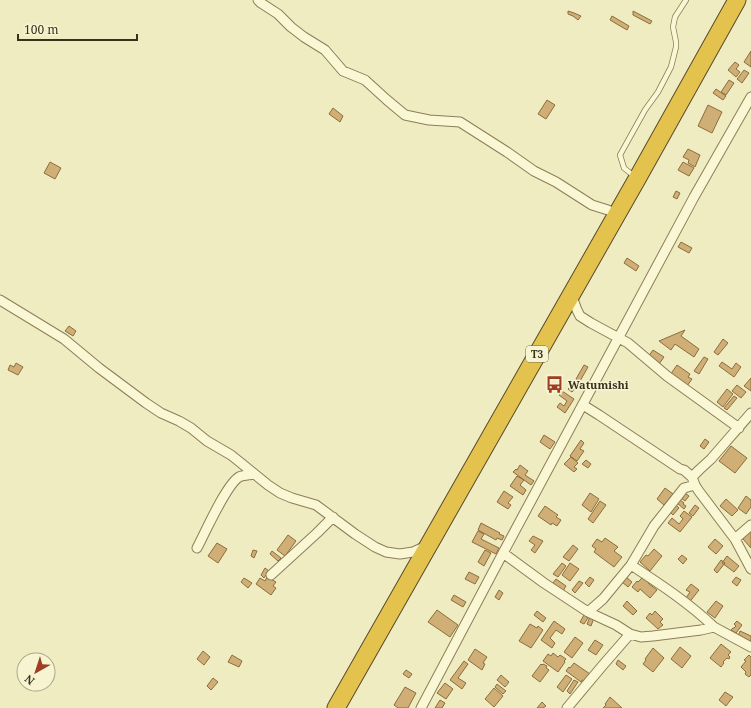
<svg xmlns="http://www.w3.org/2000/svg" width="751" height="708" viewBox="0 0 751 708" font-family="'Noto Serif',serif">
	<rect width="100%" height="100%" fill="#f0ecc2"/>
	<!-- building -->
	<path fill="#d0af76" stroke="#8b6d3d" d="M568 11 574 13 581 16 578 20 573 16 568 14Z
		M633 11 652 21 650 24 633 15Z
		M612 16 629 26 627 30 610 20Z
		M751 51V67L744 62Z
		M735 62 739 65 736 69 740 72 736 77 728 70Z
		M744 70 749 73 742 83 737 79Z
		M729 80 734 83 726 95 721 92Z
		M716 89 726 96 723 100 713 93Z
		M547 100 555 105 546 119 538 114Z
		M708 105 722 112 712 133 698 126Z
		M333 108 343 116 340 122 329 114Z
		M688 149 700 155 695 167 688 163 689 160 683 157Z
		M50 162 61 168 55 179 44 173Z
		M683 162 694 168 689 176 678 170Z
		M676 191 680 193 677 199 673 197Z
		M681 242 692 248 689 253 678 247Z
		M627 258 639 266 636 271 624 263Z
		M69 326 76 331 73 336 65 331Z
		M685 330 681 336 699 349 694 357 675 344 671 350 659 341Z
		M723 339 728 343 718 355 714 352Z
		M653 350 664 357 659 364 648 357Z
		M704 357 708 359 699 374 694 371Z
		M722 362 732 369 736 363 741 367 734 377 719 366Z
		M16 363 23 367 18 375 8 370 10 365 14 367Z
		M584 365 588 367 580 381 576 379Z
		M677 365 690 374 688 377 692 379 687 386 670 375Z
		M751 378V391L744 386Z
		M572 385 576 387 572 392 568 389Z
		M737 385 746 392 741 398 732 391Z
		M727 389 733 394 723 407 717 402Z
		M562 391 574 399 565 413 557 407 560 403 564 406 567 401 559 395Z
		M734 396 737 398 727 410 724 408Z
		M544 435 555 442 550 449 540 442Z
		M705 439 709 442 704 449 700 446Z
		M581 440 584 443 580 449 584 451 577 461 570 456Z
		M731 446 747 458 735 473 719 461Z
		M571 457 578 463 574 467 577 469 574 472 564 464Z
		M586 460 591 464 588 468 582 464Z
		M520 465 528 471 525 475 534 481 531 485 513 472 516 469 517 470Z
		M517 476 524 480 520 485 526 490 523 495 510 486Z
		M665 488 673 494 664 505 657 499Z
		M504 491 513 497 508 503 511 505 508 509 497 502Z
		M590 493 599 499 591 512 582 505Z
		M685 493 689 496 685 501 681 498Z
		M746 496 751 500V507L746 514 738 508Z
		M726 499 738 510 732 516 720 506Z
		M680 500 684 503 683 504 686 506 684 509 677 503Z
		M600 501 606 505 593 523 588 519Z
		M676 505 679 508 673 515 670 512Z
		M695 505 699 508 693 516 689 513Z
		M545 506 558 515 556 517 561 520 557 526 552 523 551 525 538 516Z
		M684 511 692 517 680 532 668 523 672 518 679 524 683 519 680 516Z
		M481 523 500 533 499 534 504 536 502 540 497 538 496 540 478 530Z
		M478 531 484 534 481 539 499 548 496 554 472 542Z
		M751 531V548L743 539Z
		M288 535 296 541 285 556 277 550Z
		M533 536 543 541 535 553 531 550 535 545 529 541Z
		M605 538 618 547 614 551 622 557 614 567 594 552 596 549 592 546 597 539 602 542Z
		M715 539 723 546 716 554 708 547Z
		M217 543 227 549 218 563 208 556Z
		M573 545 578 549 569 561 563 557Z
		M654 549 662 556 650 571 640 562 646 555 648 556Z
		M253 550 257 551 254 558 251 556Z
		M485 550 491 553 484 566 478 562Z
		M272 551 281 558 278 561 270 554Z
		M682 555 687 559 683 564 678 559Z
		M727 556 739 566 734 572 722 563Z
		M721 560 725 563 717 573 714 570Z
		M562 563 566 566 558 577 553 574Z
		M570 563 579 569 570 581 562 575Z
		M265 568 269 571 264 578 261 575Z
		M469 572 479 577 475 584 465 579Z
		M267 577 276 582 273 586 276 588 271 595 256 584 260 578 265 581Z
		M590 577 594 580 589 587 585 583Z
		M626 577 632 582 628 587 622 582Z
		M643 577 649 581 648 583 657 590 650 598 640 589 638 592 632 587 637 581 638 582Z
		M736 577 741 580 737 586 732 582Z
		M244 578 252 583 248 588 241 582Z
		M556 579 566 586 563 591 552 584Z
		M579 581 583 583 575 593 572 590Z
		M691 584 699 590 688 604 684 601 690 592 686 590Z
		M499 590 503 593 499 600 495 597Z
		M454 595 466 602 463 607 451 600Z
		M627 601 637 611 633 615 623 606Z
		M716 601 723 606 715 618 707 612Z
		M437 610 458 625 450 637 428 622Z
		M537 611 546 618 543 622 534 615Z
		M655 611 663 619 660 622 663 625 658 629 646 618 650 613 652 615Z
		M584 615 588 618 584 624 580 622Z
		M590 617 594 618 591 626 587 624Z
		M554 621 565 629 562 634 556 630 550 638 555 643 552 648 541 640Z
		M737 621 742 625 736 633 731 630 733 628H734L736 626 734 624Z
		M530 624 537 628 538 626 543 630 531 648 519 641Z
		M740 631 751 636V642L738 636Z
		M575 637 583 643 572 658 564 652Z
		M595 640 603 645 596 655 588 650Z
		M721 644 731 652 728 655 730 657 729 659 727 658 723 662 724 663 721 667 710 658Z
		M680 647 691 656 682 668 671 659Z
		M653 648 664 658 653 672 643 664 646 660 645 659Z
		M475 649 487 657 483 663 485 664 482 670 468 660Z
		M203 651 210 657 204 665 197 659Z
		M553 653 558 657 560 655 566 659 564 661 565 662 558 672 543 661 548 654 551 656Z
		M232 655 242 661 239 667 228 662Z
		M749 655 751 657V675L749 677 745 674 746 672 741 667 746 661 744 660Z
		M618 660 626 666 623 670 616 664Z
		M464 661 468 664 458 678 466 683 462 689 450 680Z
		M574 663 590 674 585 681 582 680 581 682 566 671 569 667 570 668Z
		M541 664 542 665 543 664 547 666 546 668 549 670 540 682 532 676Z
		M406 670 412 674 409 678 403 674Z
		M501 675 509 682 505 687 497 680Z
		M566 675 572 679 563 692 557 687Z
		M213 678 218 682 211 690 207 686Z
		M574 680 578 682 570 694 567 691Z
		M445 683 453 689 446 699 437 693Z
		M497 684 506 691 503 694 495 687Z
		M405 687 416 693 408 708H398L394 705Z
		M494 688 503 696 494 707 485 699Z
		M725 692 733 697 726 706 719 700Z
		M610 697 622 708H603L606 705 605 704Z
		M440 700 445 703 442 708H435Z
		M542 702 546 706 543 708H537Z"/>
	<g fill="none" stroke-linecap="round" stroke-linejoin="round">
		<defs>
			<path id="lane" d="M634 176 624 168 620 155 645 110 658 92 671 67 676 47V42L673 27 675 17 686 0"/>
			<path id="street" d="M258 0 261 3 278 14 291 27 304 37 325 50 343 71 365 80 387 100 405 115 429 120 460 122 507 152 534 171 556 182 592 205 608 210
				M571 294 577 310 580 316 591 323 628 343 667 376 739 428
				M0 300 64 339 99 368 146 403 161 413 179 421 191 428 207 441 231 455 241 463 268 485 280 493 292 498 316 505 355 534 375 547 386 552 400 554 413 552 426 546
				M583 405 599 415 680 469 684 470 692 477 699 470 711 459 751 413
				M693 480 695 485 698 490 735 539 751 569
				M735 539 751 525
				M197 548C205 533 226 485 239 477 243 475 249 475 254 474
				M503 553 544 583 588 612 616 625 630 634 641 637 653 636 701 630 714 627 751 647
				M631 565C660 584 689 603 714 627
				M271 575 317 533 333 517
				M588 612 603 599 631 565 654 526 684 488 695 485
				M421 708 503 553 694 197 751 97
				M567 708 603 665 630 634"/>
			<path id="highway" d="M336 708 637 179 737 0"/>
		</defs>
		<!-- lane casing -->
		<use href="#lane" stroke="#8b7e58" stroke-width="6"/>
		<!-- street casing -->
		<use href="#street" stroke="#8b7e58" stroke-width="11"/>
		<!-- highway casing -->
		<use href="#highway" stroke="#584a2d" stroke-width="19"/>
		<!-- lane -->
		<use href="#lane" stroke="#faf7d5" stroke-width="4.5"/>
		<!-- street -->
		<use href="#street" stroke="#faf7d5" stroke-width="9"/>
		<!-- highway -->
		<use href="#highway" stroke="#e4c24e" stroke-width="17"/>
	</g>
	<!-- icons -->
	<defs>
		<symbol id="bus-bare" viewBox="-9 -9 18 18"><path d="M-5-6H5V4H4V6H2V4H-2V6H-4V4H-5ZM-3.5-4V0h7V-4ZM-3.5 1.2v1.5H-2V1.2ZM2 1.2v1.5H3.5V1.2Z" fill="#9d3e25" stroke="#f7f4d2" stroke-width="2.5" paint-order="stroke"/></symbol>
	</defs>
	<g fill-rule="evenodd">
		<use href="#bus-bare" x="542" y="372" width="25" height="25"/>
	</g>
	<g text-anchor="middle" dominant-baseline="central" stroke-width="3" stroke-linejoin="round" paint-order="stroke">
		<!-- shield labels -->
		<rect fill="#f7f4d2" stroke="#736c53" stroke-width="1" x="526" y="346" width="22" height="16" rx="3"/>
		<g font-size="10" font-weight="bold" fill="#3a311d">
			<text x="537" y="354">T3</text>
		</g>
		<!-- poi labels -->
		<g font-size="11" font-weight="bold" fill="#3a311d" stroke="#f7f4d2" text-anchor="start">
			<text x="568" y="384">Watumishi</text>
		</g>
	</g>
	<!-- north arrow -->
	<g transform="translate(36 672) rotate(219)"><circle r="19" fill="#f7f4d2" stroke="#aba68a"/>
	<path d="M0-3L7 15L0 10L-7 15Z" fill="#9d3e25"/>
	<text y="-6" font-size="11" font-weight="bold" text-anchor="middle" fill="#3a311d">N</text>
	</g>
	<!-- scale -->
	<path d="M18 34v6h119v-6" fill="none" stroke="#3a311d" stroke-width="2"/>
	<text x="24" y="34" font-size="12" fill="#3a311d" stroke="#f7f4d2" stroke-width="3" paint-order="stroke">100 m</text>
</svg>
